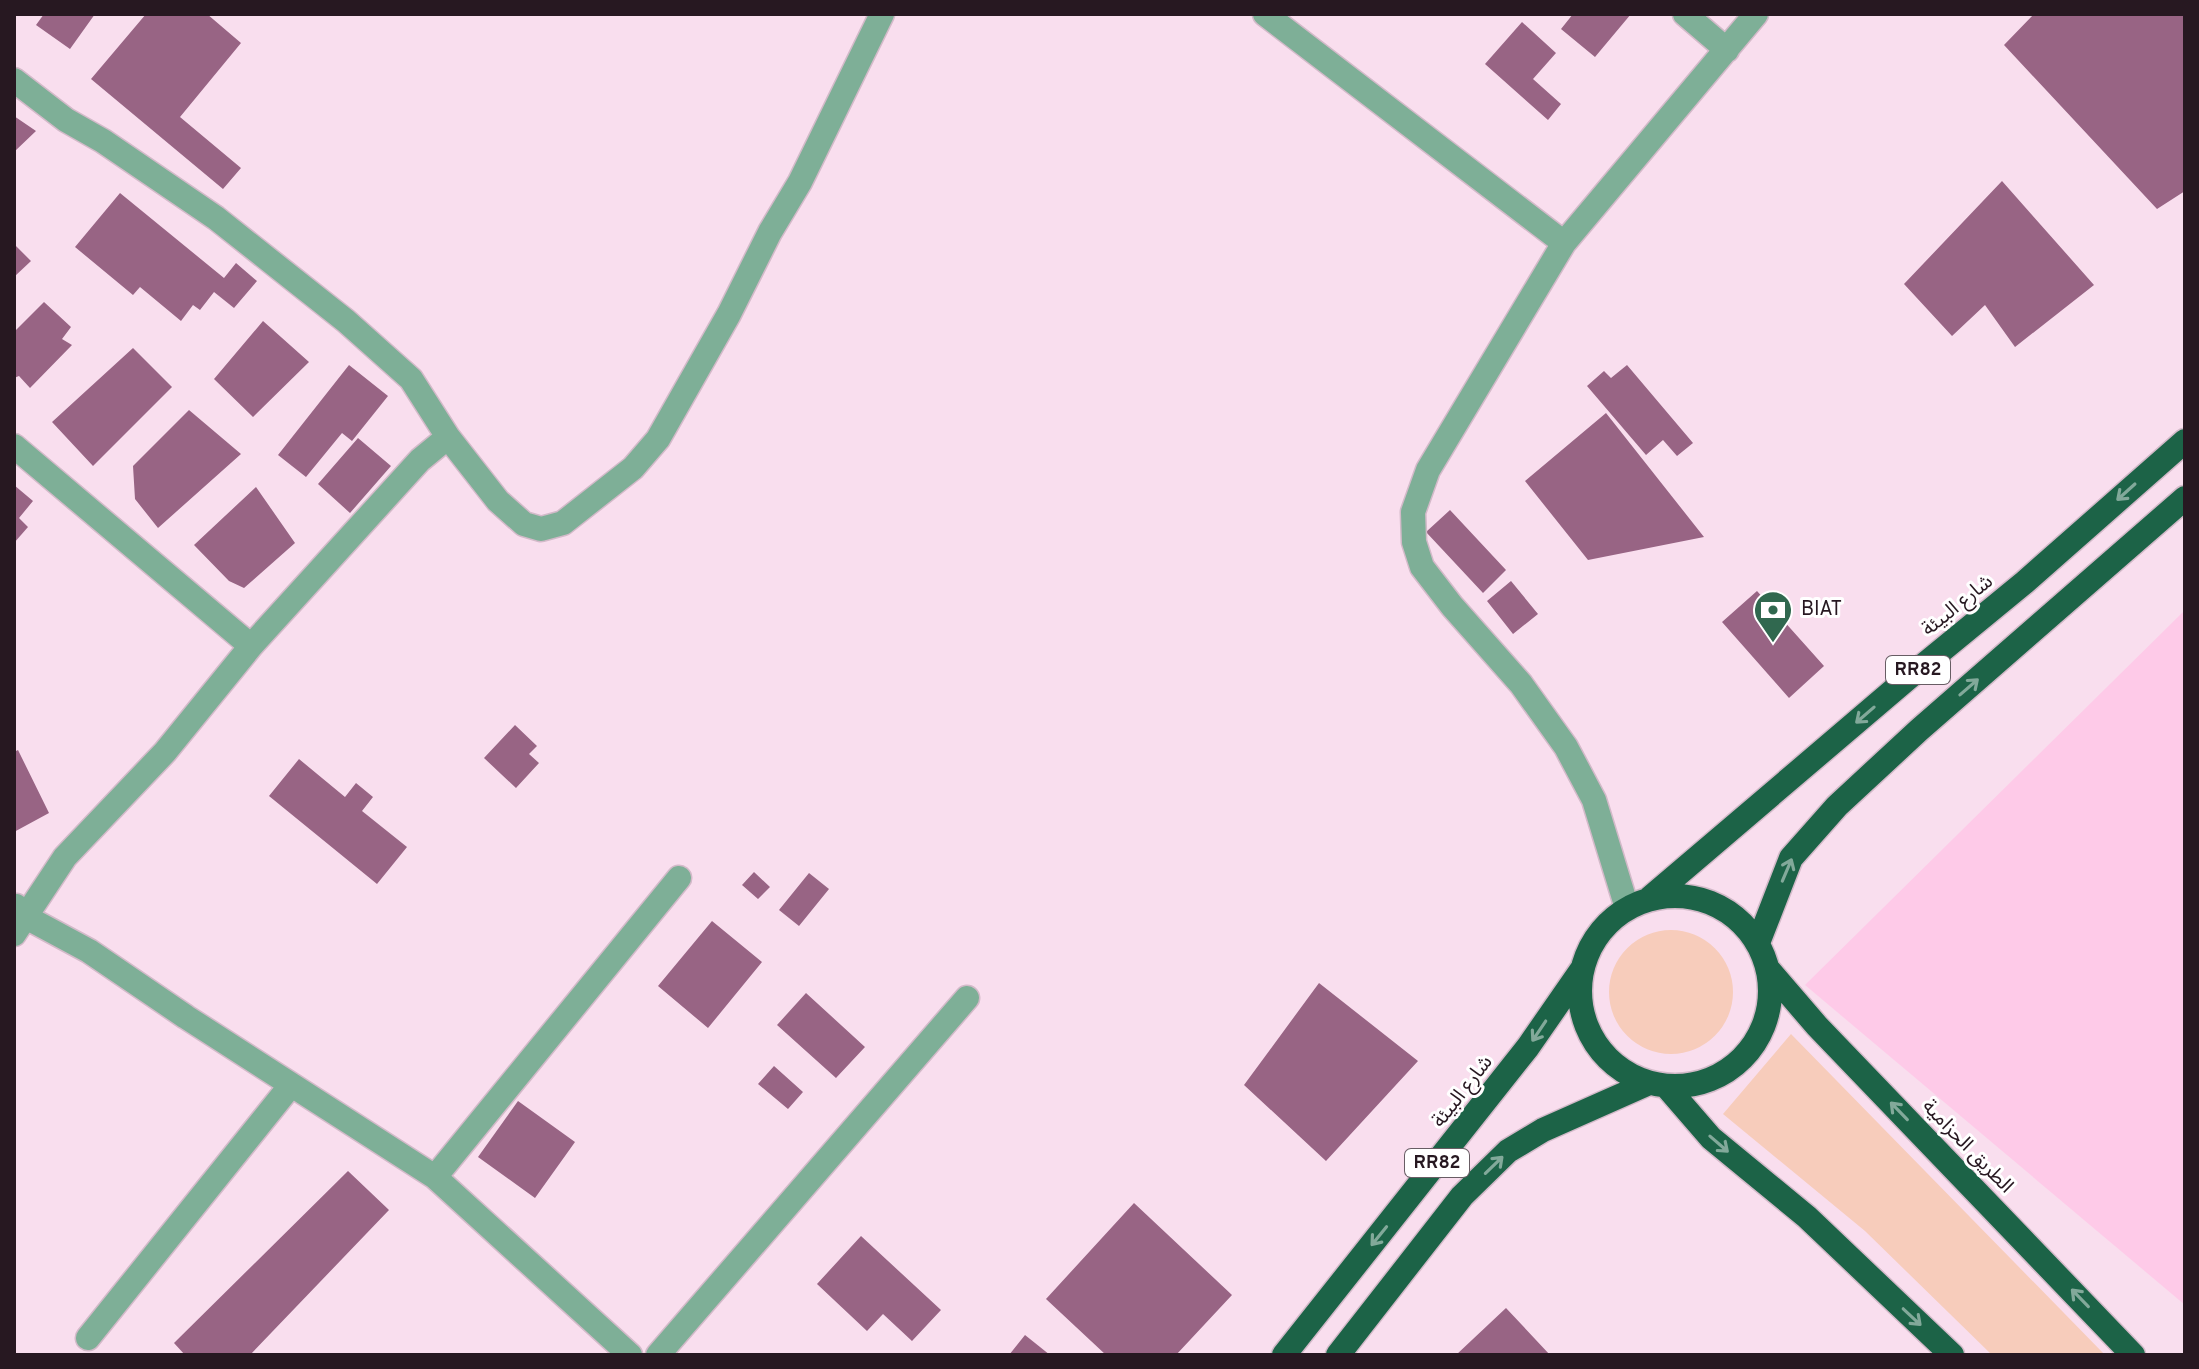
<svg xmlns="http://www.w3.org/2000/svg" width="2199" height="1369" viewBox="0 0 2199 1369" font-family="Overpass,'Noto Sans Arabic',sans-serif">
	<rect width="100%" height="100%" fill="#f9deee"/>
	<!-- built -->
	<path fill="#fecae8" d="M2185 610V1305L1805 985Z"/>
	<!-- green -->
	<path fill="#f7ccbb" d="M1609 992a62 62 0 1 1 124 0a62 62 0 1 1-124 0Z
		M1791 1034 2105 1355H1992L1865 1231 1723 1114Z"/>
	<!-- building -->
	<path fill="#986484" d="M44 14H95L70 49 36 25Z
		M146 14H207L241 43 180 117 241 168 223 189 91 79Z
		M1573 14H1631L1595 57 1561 29Z
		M2034 14H2185V191L2157 209 2004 45Z
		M1522 22 1556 53 1533 79 1561 104 1548 120 1485 64Z
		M14 116 36 131 14 152Z
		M2002 181 2094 285 2015 347 1985 305 1952 336 1904 284Z
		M120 193 224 278 236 263 257 281 234 308 214 292 200 310 193 305 181 321 140 287 133 295 75 247Z
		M14 244 31 261 14 277Z
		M44 302 71 327 62 339 72 345 30 388 19 376 14 378V332Z
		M263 321 309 362 253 417 214 379Z
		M133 348 172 387 93 466 52 422Z
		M349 365 388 396 352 441 342 433 306 477 278 455Z
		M1627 365 1693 443 1677 456 1663 440 1646 455 1587 386 1604 371 1611 378Z
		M189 410 241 454 158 528 135 499 133 466Z
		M1606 413 1704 537 1588 560 1525 481Z
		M358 438 391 466 350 513 318 484Z
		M14 485 33 501 19 518 28 527 14 543Z
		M256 487 295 543 244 588 229 581 194 545Z
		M1450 510 1506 570 1483 593 1426 532Z
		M1511 581 1538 614 1513 634 1487 601Z
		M1757 591 1824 666 1789 698 1722 622Z
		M515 725 537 746 529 754 539 763 516 788 484 758Z
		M18 750 49 813 14 832V752Z
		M299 759 345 797 356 783 373 797 362 811 407 847 377 884 269 796Z
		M754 872 770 887 758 899 742 885Z
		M809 873 829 889 799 926 779 910Z
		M712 921 762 962 708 1028 658 986Z
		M1319 983 1418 1061 1326 1161 1244 1085Z
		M806 993 865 1047 836 1078 777 1025Z
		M774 1066 803 1092 788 1109 758 1084Z
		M518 1101 575 1142 535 1198 478 1157Z
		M348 1171 389 1210 250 1355H185L174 1343Z
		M1134 1203 1232 1295 1176 1355H1106L1046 1299Z
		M861 1236 941 1310 912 1341 883 1314 867 1331 817 1284Z
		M1506 1308 1550 1355H1456Z
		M1025 1335 1050 1355H1009Z"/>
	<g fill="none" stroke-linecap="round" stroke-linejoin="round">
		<defs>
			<path id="minor" d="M1265 14 1564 243
				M1685 14 1727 50
				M14 80 66 120 103 141 216 218 346 321 411 379 448 437 420 460 251 646 165 752 65 857 14 934
				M448 437 498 501 524 524 541 529 563 523 633 468 658 439 729 314 770 232 800 182 882 14
				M14 446 251 646
				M16 906 24 916 89 951 186 1017 435 1177 630 1355
				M1627 908 1594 800 1566 747 1521 684 1452 606 1422 567 1414 542 1413 512 1428 470 1564 243 1756 14
				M435 1177 679 878
				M88 1338 291 1085
				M658 1355 967 998"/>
			<path id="highway" d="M1580 991a95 95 0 1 1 190 0a95 95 0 1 1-190 0Z
				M1650 898 1908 678 2025 582 2185 441
				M1758 943 1791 858 1837 806 1919 730 2185 498
				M1768 969 1817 1026 2133 1355
				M1666 1086 1711 1138 1807 1217 1952 1355
				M1284 1355 1528 1047 1582 969
				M1338 1355 1462 1196 1508 1151 1543 1130 1649 1083"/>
		</defs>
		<!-- minor casing -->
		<use href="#minor" stroke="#d3bac9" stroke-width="27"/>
		<!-- highway casing -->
		<use href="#highway" stroke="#d3bac9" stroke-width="27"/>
		<!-- minor -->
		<use href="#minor" stroke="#7eaf97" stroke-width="24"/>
		<!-- highway -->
		<use href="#highway" stroke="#1c6347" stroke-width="24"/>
	</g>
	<!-- one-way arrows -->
	<defs><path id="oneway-shaft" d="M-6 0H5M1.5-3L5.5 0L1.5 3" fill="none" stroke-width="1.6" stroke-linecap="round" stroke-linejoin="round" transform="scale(2)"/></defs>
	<g stroke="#82a99a">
		<use href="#oneway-shaft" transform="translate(2126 492) rotate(138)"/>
		<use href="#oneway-shaft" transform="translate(1969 687) rotate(-41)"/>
		<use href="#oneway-shaft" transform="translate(1865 715) rotate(139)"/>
		<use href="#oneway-shaft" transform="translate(1787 870) rotate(-67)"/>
		<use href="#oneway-shaft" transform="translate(1539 1031) rotate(124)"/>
		<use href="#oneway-shaft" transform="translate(1899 1111) rotate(-134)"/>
		<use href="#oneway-shaft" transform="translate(1719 1144) rotate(41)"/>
		<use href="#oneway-shaft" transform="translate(1494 1165) rotate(-44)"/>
		<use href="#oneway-shaft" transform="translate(1379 1236) rotate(129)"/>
		<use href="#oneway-shaft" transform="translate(2080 1298) rotate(-134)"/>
		<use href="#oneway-shaft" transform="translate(1912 1317) rotate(43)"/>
	</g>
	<!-- icons -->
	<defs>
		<symbol id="bank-pin" viewBox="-11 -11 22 30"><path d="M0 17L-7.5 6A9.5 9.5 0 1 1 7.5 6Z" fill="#30684f" stroke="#fff"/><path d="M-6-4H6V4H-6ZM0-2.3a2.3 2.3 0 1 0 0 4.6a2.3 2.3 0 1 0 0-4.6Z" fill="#fff"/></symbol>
	</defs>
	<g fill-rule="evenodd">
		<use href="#bank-pin" x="1751" y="588" width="44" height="60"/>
	</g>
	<g text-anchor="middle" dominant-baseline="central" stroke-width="6" stroke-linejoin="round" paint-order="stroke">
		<!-- shield labels -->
		<g fill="#fff" stroke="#685d64" stroke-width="2">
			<rect x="1886" y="656" width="64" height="28" rx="6"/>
			<rect x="1405" y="1149" width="64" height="28" rx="6"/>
		</g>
		<g font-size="18" font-weight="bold" fill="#271821">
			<text x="1918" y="670">RR82</text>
			<text x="1437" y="1163">RR82</text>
		</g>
		<!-- street labels -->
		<g font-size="20" fill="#271821" stroke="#fff">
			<text transform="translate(1958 606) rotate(-39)">شارع البيئة</text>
			<text transform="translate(1463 1092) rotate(-52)">شارع البيئة</text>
			<text transform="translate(1967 1147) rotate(46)">الطريق الحزامية</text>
		</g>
		<!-- poi labels -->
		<g font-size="20" fill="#271821" stroke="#fff" text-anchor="start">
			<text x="1801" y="610">BIAT</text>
		</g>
	</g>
	<!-- border -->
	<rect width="2199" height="1369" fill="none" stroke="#271821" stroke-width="32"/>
</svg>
